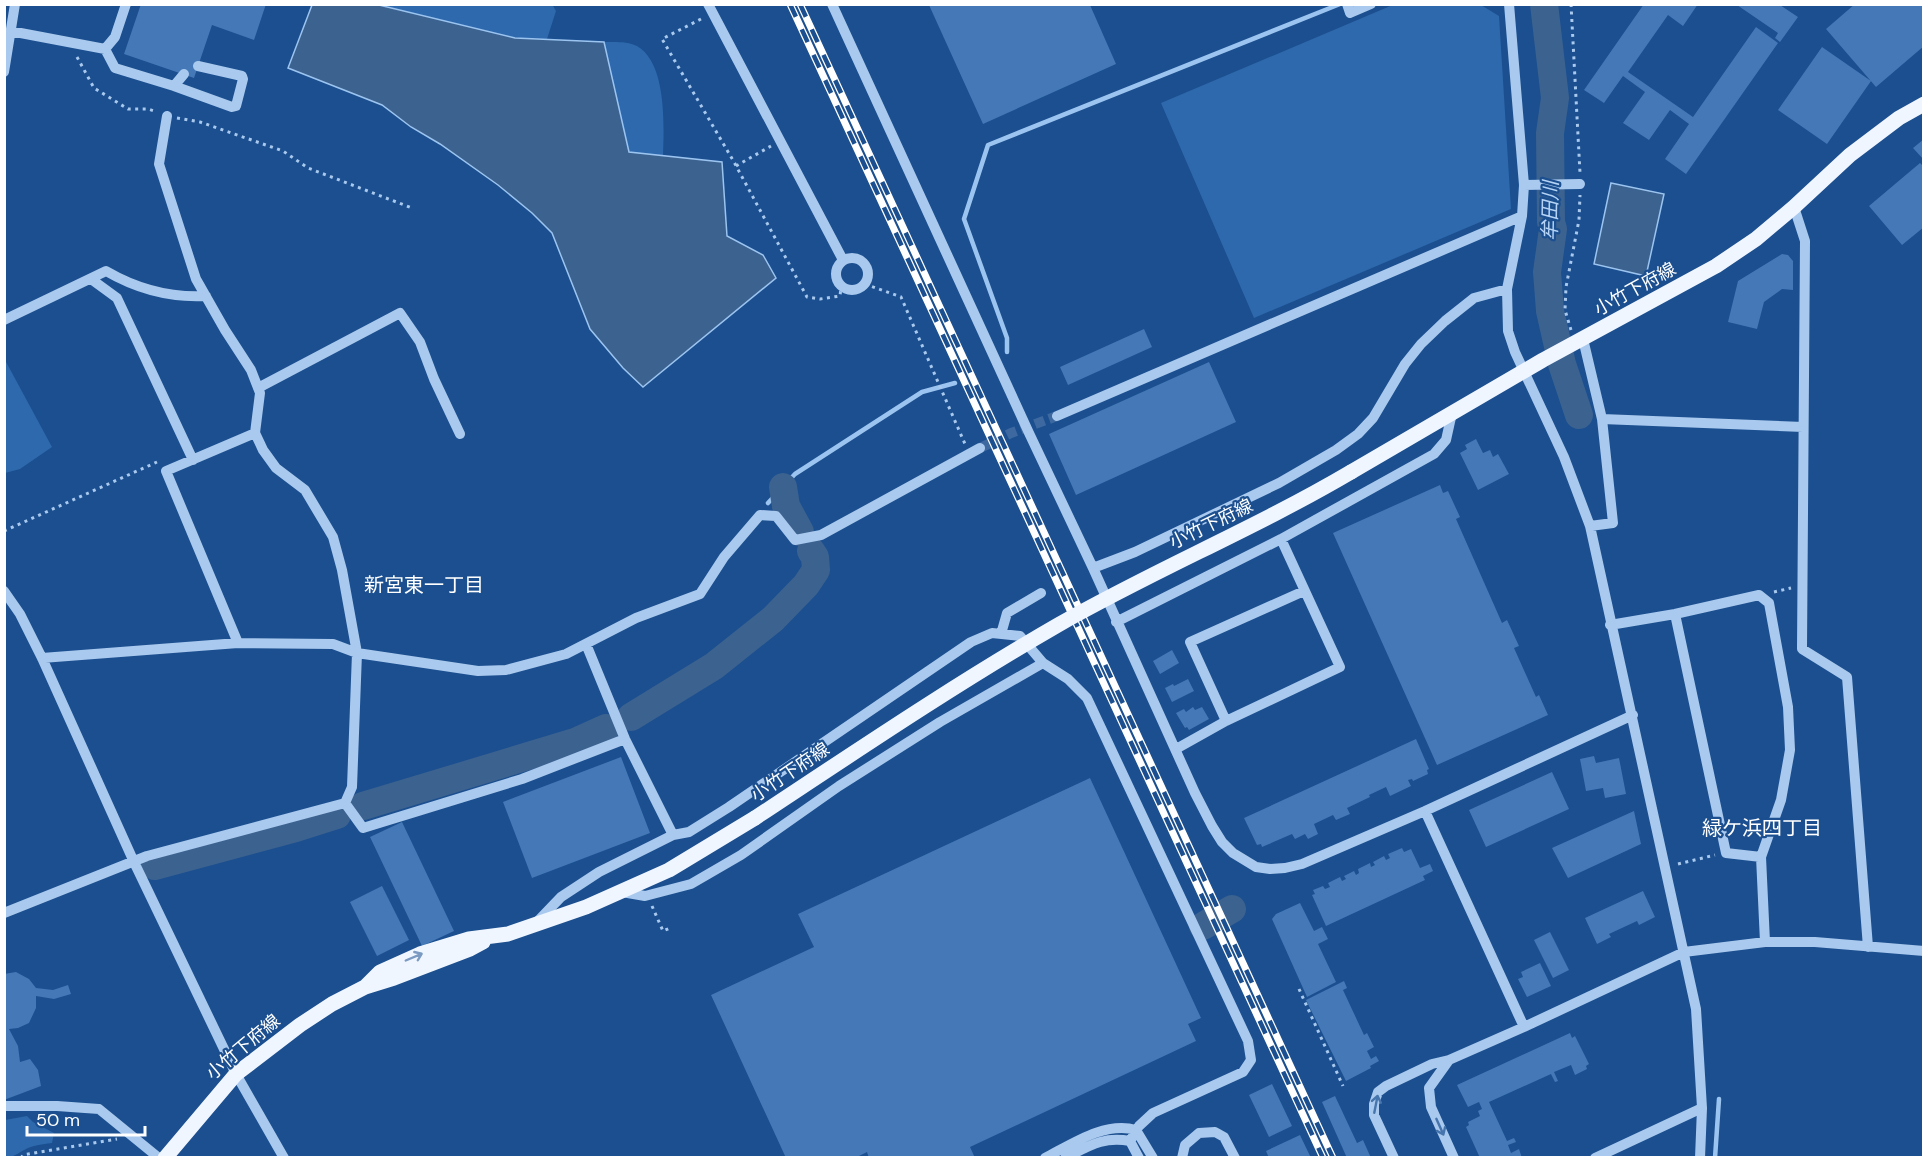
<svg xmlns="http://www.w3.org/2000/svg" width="1928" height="1162" viewBox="0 0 1928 1162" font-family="'DM Sans','Noto Sans JP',sans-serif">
	<rect width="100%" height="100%" fill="#1b4f8f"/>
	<!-- green -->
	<path fill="#2e69ad" d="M552 4 556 11 547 39 515 38 379 5Z
		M1395 4 1481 5 1499 16 1511 209 1254 318 1161 103Z
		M604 42C614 42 628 41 637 46 667 63 664 126 663 156L629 153Z
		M5 360 52 447 20 469 5 473Z
		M27 1116 33 1122 54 1133 52 1143C44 1144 36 1145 28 1148 19 1152 14 1158 5 1157V1120Z"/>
	<!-- water -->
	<path fill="#3c6290" stroke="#9cc4f0" stroke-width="1.5" d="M312 5H379L515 38 604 42 629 152 722 162 727 236 763 255 776 278 643 387 623 368 590 329 552 233 532 213 498 185 440 144 411 127 382 105 288 68Z
		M1611 183 1664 194 1646 276 1594 264Z"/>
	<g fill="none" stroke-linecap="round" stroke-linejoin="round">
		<!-- stream -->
		<path stroke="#9cc4f0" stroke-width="4.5" d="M1007 352V338L964 219 988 145 1340 4
			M768 503 795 474 922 392 955 383
			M1715 1158 1719 1099"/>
		<!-- river -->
		<path stroke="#3c6290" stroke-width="28" d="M1544 4 1555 98 1550 133 1551 222 1553 229 1547 272 1550 311 1562 364 1579 415
			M783 487 786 506 800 532
			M631 717 714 666 773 619 806 585 816 570 815 557 811 551
			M363 806 575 742 606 728
			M155 866 296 828 337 815
			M1203 926 1232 909"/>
	</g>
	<!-- building -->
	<path fill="#4478b7" d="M141 4H266L254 40 212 25 194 78 124 54Z
		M1644 4H1698L1683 26 1668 15 1628 72 1693 117 1756 27 1778 43 1686 174 1665 159 1689 124 1670 110 1649 140 1623 123 1645 92 1623 76 1604 103 1584 90Z
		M1855 4H1924V46L1876 87 1826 29Z
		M929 5H1090L1116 64 983 124Z
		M1737 5H1780L1798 17 1780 42 1775 38 1778 33Z
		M1822 47 1871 81 1827 144 1778 110Z
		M1924 139V160L1913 148Z
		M1920 163 1924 167V227L1902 245 1869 206Z
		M1782 254 1788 255 1793 261V290L1782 289 1764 302 1757 329 1728 322 1738 281Z
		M1144 329 1152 347 1068 385 1060 367Z
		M1209 362 1236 422 1076 495 1049 434Z
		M1476 439 1483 453 1490 450 1493 457 1498 454 1509 474 1478 490 1460 453 1467 449 1465 445Z
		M1440 485 1443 493 1448 491 1460 517 1456 519 1502 623 1507 620 1519 646 1514 648 1536 697 1539 695 1548 715 1437 765 1333 533Z
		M1172 650 1179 663 1160 674 1153 661Z
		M1188 679 1194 691 1172 702 1165 688 1173 684 1174 686Z
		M1193 707 1195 710 1202 707 1209 719 1189 730 1187 727 1185 728 1176 713 1184 709 1186 712Z
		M1416 739 1429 769 1427 770 1428 774 1413 781 1412 779 1408 780 1411 786 1390 796 1386 787 1369 795 1370 797 1347 808 1350 814 1336 820 1333 815 1314 824 1318 834 1308 839 1305 834 1295 839 1292 834 1262 847 1261 844 1257 845 1244 818Z
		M1594 756 1596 763 1619 758 1626 794 1605 798 1603 788 1586 791 1580 759Z
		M621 757 650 833 532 878 503 802Z
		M1552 772 1569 809 1486 847 1469 810Z
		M1090 778 1201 1018 1188 1024 1196 1041 970 1147 975 1158H869L867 1152 855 1158H786L711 995 814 947 798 914Z
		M1634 811 1641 844 1568 878 1552 848Z
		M402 822 454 931 422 946 370 837Z
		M1402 848 1404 852 1411 849 1420 868 1430 864 1433 871 1423 876 1425 880 1326 926 1312 895 1315 894 1313 890 1323 886 1325 889 1330 887 1328 883 1340 877 1342 881 1346 879 1344 876 1354 871 1356 875 1359 873 1358 869 1370 863 1371 867 1375 865 1373 862 1384 856 1386 860 1390 858 1388 854Z
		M382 886 409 940 377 956 350 902Z
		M1643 891 1655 917 1639 925 1637 921 1609 934 1611 937 1597 944 1585 918Z
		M1300 903 1314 931 1322 927 1328 939 1318 944 1336 982 1307 997 1272 919 1276 914Z
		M1550 932 1569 970 1553 978 1534 940Z
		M1540 963 1551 986 1527 997 1518 979 1523 977 1521 972Z
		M16 972 29 979 36 988 53 990 68 985 71 994 54 999 36 996V1008L29 1023 18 1028 9 1029 18 1046 20 1062 30 1059 38 1070 41 1086 4 1100V974Z
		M1344 981 1347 988 1343 990 1364 1035 1367 1033 1374 1047 1367 1051 1371 1059 1376 1056 1379 1061 1370 1066 1371 1068 1346 1081 1306 1000Z
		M1570 1033 1572 1038 1575 1036 1589 1064 1586 1066 1587 1069 1575 1075 1571 1065 1554 1072 1558 1081 1555 1082 1551 1074 1489 1102 1507 1141 1514 1138 1516 1142 1508 1145 1511 1153 1519 1149 1522 1158H1480L1466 1127 1469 1125 1468 1122 1480 1116 1478 1111 1482 1109 1479 1102 1468 1107 1457 1085Z
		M1272 1084 1292 1126 1269 1137 1249 1095Z
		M1335 1096 1357 1143 1363 1140 1371 1158H1347L1322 1102Z
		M1300 1135 1311 1158H1269L1266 1151Z"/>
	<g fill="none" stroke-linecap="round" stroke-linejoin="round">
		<!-- minor-tunnel -->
		<path stroke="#3d69a0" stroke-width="10" stroke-dasharray="10 5" stroke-linecap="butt" d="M980 448 1011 433 1057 416"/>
		<!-- path -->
		<path stroke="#a9c9ee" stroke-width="3" stroke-dasharray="3 4.5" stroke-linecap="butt" d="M1571 4 1580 173
			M701 19 662 39 734 162 807 297 820 299 840 296 841 287
			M77 57 94 88 128 109H148L157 112
			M177 118 200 122 283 151 308 168 412 208
			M736 166 771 146
			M865 284 901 297 965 444
			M1571 330 1565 310 1566 287 1579 220 1580 195
			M4 531 157 462
			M1774 592 1791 588
			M1678 864 1715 855
			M652 906 663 931 670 928
			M1299 989 1343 1086
			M21 1158 23 1155 117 1139"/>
		<!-- minor -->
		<path stroke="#a9c9ee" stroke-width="10" d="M708 4 843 260
			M832 4 1029 433 1093 568 1195 793 1212 826 1222 842 1233 853 1256 867 1270 869 1285 868 1302 864 1425 811 1633 715
			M1347 4 1350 13 1371 4
			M1509 4 1524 185 1522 216 1507 289 1508 331 1515 352 1564 457 1590 526 1696 1009 1702 1108 1700 1158
			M10 31 105 49 115 68 174 86 184 74
			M105 49 115 37 126 4
			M4 72 15 4
			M174 86 232 107 236 106 243 79 242 76 198 66
			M1524 185 1580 184
			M1794 207 1805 241 1802 649 1847 677 1868 947
			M836 274a16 16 0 1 1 32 0a16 16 0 1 1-32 0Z
			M91 279 117 298 193 460
			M4 320 106 271C137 289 169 298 206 296
			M1583 339 1602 419 1613 523 1590 526
			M258 388 400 313 420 342 434 379 460 434
			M1057 416 1522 216
			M1602 419 1803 427
			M1093 568 1135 552 1279 483 1336 450 1358 434 1373 418 1405 364 1421 344 1445 321 1474 298 1507 289
			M4 591 20 614 42 658 134 862 236 1074 284 1158
			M1675 614 1726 853 1761 857
			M1116 622 1281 539 1434 454 1446 440 1452 413
			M1610 625 1675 614 1759 595 1769 603 1788 707 1790 750 1781 800 1761 857 1765 942
			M1001 634 1007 613 1041 593
			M238 643 166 471 255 433
			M586 644 625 739 673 835
			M42 658 238 643 333 644 357 653 478 671 506 670 566 654 636 618 700 594 724 557 760 515 776 516 795 540 821 535 980 448
			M1226 721 1190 642 1304 591
			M1176 749 1226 721 1340 667 1281 539
			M345 803 363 828 522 779 625 739
			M1425 811 1524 1027
			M622 892 645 896 691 884 741 855 839 786 940 722 1043 663
			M4 913 147 856 345 803 352 787 357 653 342 570 333 537 305 490 276 468 263 450 255 433 260 393 251 370 225 330 196 279 159 164 167 116
			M537 922 561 897 599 872 673 835 689 832 729 807 971 642 992 633 1020 636 1043 663 1068 679 1087 698 1248 1041 1251 1060 1243 1072 1153 1113 1139 1126 1130 1141
			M1449 1060 1429 1088 1431 1107 1454 1158
			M4 1106H57L99 1109 159 1158
			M1130 1141 1139 1158
			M1045 1158C1072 1144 1105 1121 1136 1130L1153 1158
			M1065 1158C1089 1146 1103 1136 1130 1141
			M1182 1158 1185 1145 1199 1133 1215 1132 1224 1137 1235 1158
			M1394 1158 1374 1115V1104L1378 1092 1386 1086 1432 1064 1449 1060 1524 1027 1684 952 1765 942H1815L1924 951
			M1595 1158 1702 1108"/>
		<!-- major -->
		<path stroke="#f0f6ff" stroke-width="15" d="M1351 472 1543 360 1716 266 1756 239 1794 207 1850 155 1899 118 1924 104
			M365 987 380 972 420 954 469 939 508 934 586 907 669 870 755 818
			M165 1158 236 1074 300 1025 332 1004 365 987 394 978 470 949 483 942"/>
		<defs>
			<path id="rail" d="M790 4 1323 1158
				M800 4 1333 1158"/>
		</defs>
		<!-- rail casing -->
		<use href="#rail" stroke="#fff" stroke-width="7"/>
		<!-- rail -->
		<use href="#rail" stroke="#1b4f8f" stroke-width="4.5" stroke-dasharray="14" stroke-linecap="butt"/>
		<!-- major-bridge -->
		<path stroke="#f0f6ff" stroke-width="15" d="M755 818C855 752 954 685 1058 625 1154 570 1256 528 1351 472"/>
	</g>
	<!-- one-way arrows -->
	<defs><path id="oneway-shaft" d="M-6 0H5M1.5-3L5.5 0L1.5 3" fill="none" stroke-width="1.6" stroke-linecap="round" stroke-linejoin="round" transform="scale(1.5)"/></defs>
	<use stroke="#7b9ac1" href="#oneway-shaft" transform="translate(414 957) rotate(-23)"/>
	<g stroke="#4674ac">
		<use href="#oneway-shaft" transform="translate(1376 1104) rotate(-79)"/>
		<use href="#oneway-shaft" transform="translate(1440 1127) rotate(66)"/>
	</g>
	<g text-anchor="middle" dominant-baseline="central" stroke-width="4.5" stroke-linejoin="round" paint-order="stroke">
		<!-- street labels -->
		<g font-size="18" fill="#fff" stroke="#1b4f8f">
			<text transform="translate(1635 289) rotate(-29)">小竹下府線</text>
			<text transform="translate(1211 524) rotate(-26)">小竹下府線</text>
			<text transform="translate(790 772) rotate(-34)">小竹下府線</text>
			<text transform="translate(243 1047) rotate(-40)">小竹下府線</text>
		</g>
		<!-- water labels -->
		<g font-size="20" font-style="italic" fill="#b5d3f5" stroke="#1b4f8f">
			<text transform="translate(1550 211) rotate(-89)">牟田川</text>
		</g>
		<!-- neighbourhood labels -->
		<g font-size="20" fill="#fff" stroke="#1b4f8f">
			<text x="424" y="585">新宮東一丁目</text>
			<text x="1762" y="828">緑ケ浜四丁目</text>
		</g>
	</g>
	<!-- border -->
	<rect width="1928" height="1162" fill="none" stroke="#ffffff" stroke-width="12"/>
	<!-- scale -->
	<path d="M27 1126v9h118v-9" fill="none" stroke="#ffffff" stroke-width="3"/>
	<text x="36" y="1126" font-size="18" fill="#ffffff" stroke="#1b4f8f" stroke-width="4.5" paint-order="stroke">50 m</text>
</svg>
